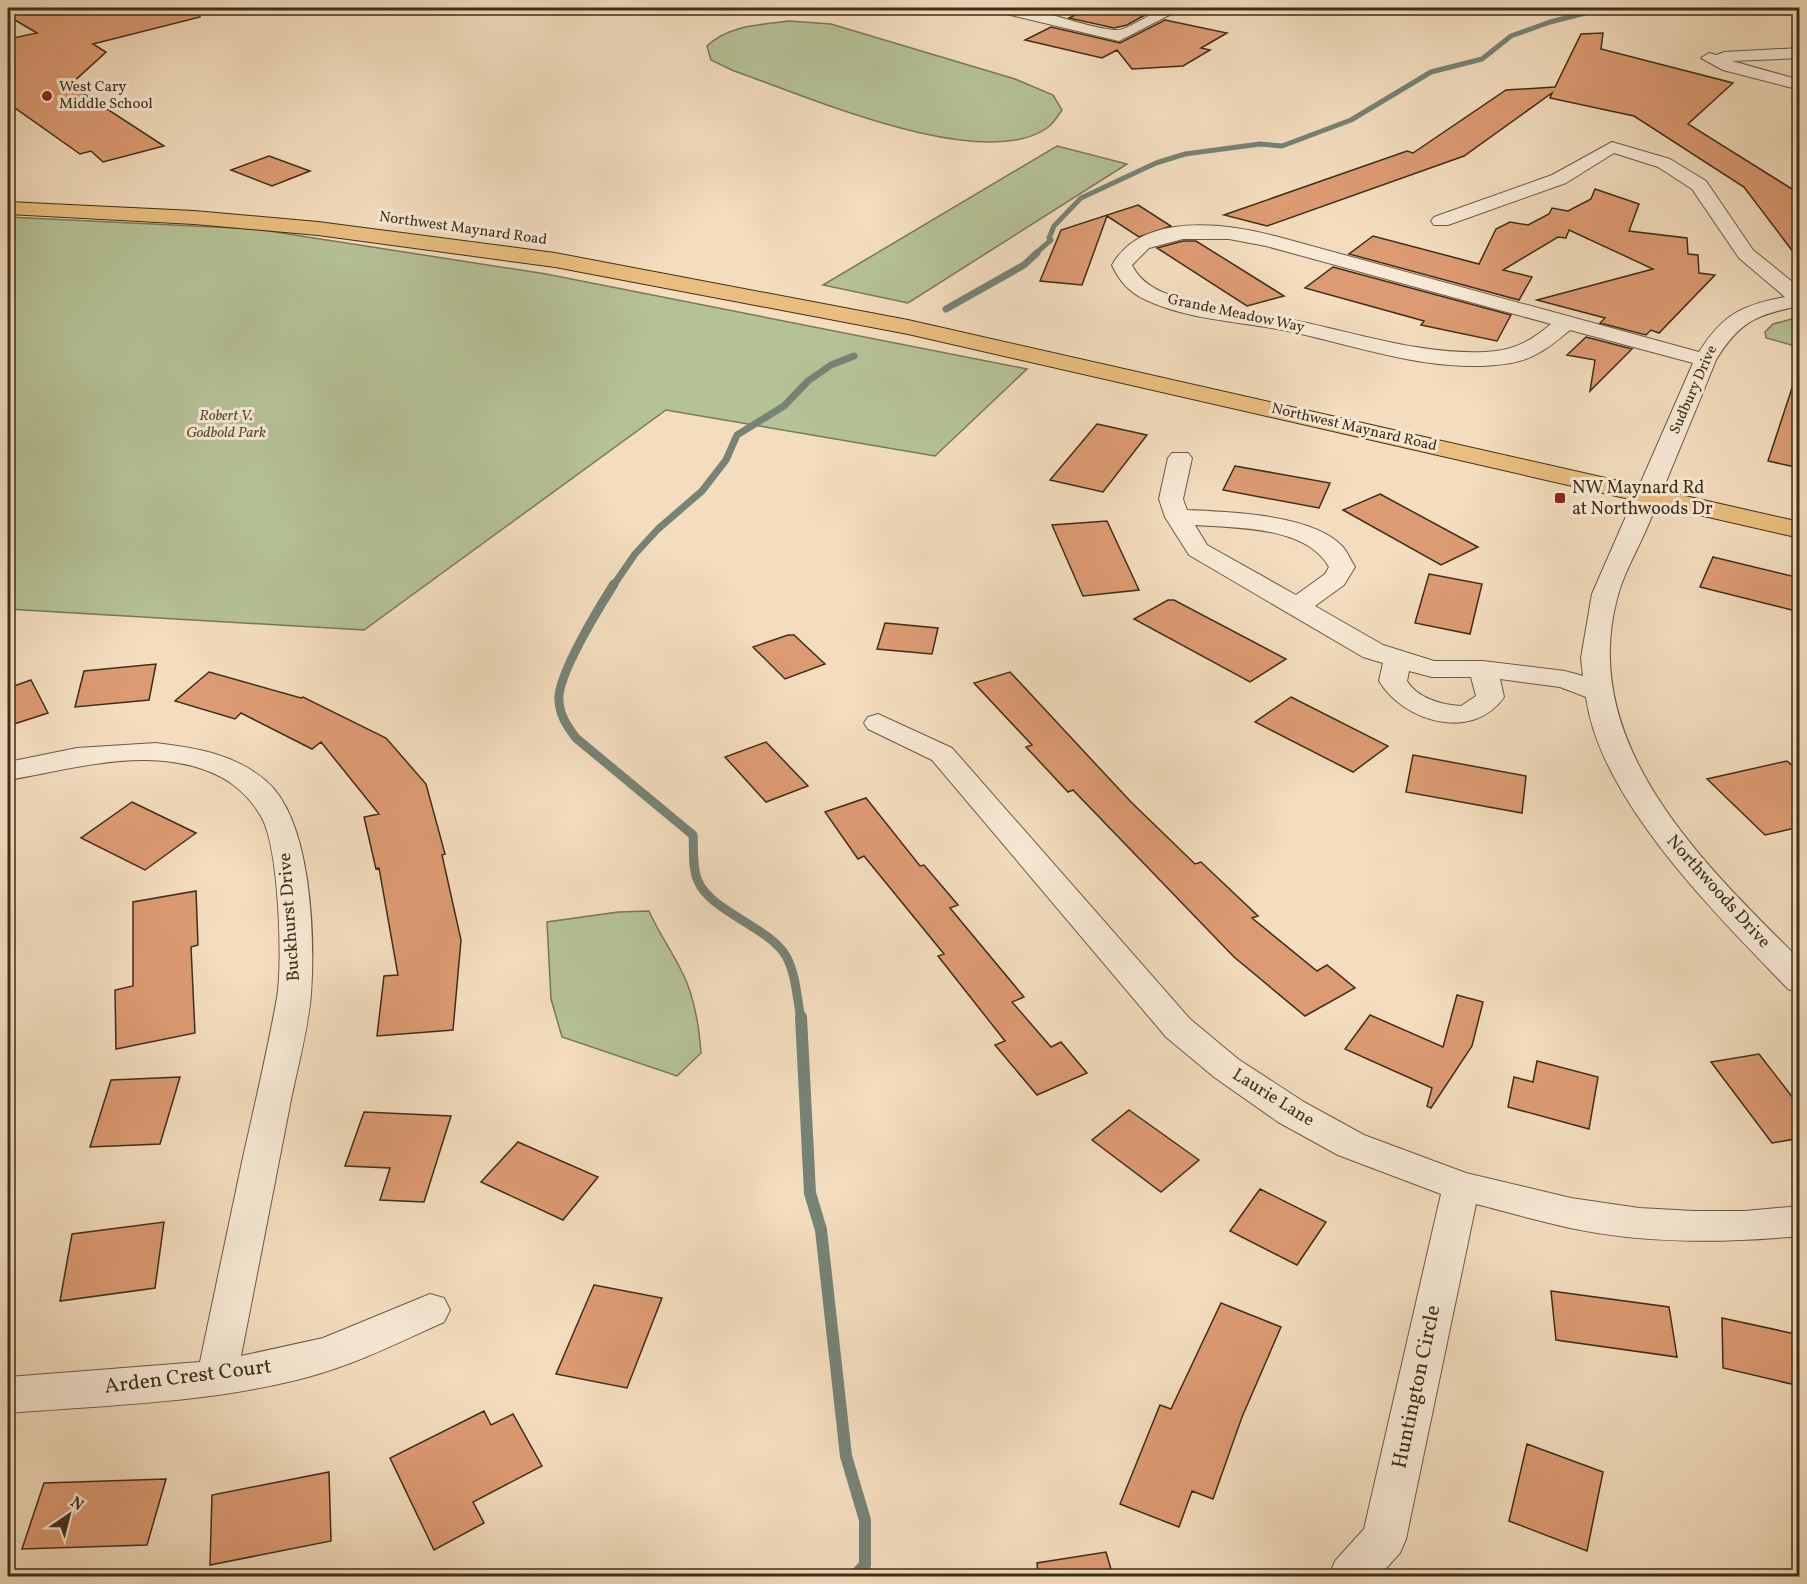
<svg xmlns="http://www.w3.org/2000/svg" width="1807" height="1584" viewBox="0 0 1807 1584" font-family="Vollkorn,serif">
	<rect width="100%" height="100%" fill="#f3ddbe"/>
	<filter id="stains"><feTurbulence type="fractalNoise" baseFrequency=".00333" numOctaves="4"/><feColorMatrix values="0 0 0 0 .2 0 0 0 0 .09 0 0 0 0 .02 0 0 0 .5 -.17"/></filter>
	<radialGradient id="worn" r=".72"><stop offset=".6" stop-color="#630" stop-opacity="0"/><stop offset="1" stop-color="#630" stop-opacity=".3"/></radialGradient>
	<!-- green -->
	<path fill="#b5c296" stroke="#7a7857" stroke-width="1.5" d="M789 21 831 24 1015 79 1053 95 1062 110C1058 116 1053 124 1047 128 981 174 804 95 734 71L711 60 707 46C728 25 761 25 789 21Z
		M1057 146 1127 164 908 303 823 285Z
		M8 217 256 229 546 274 1027 369 935 456 666 410 364 630 8 609Z
		M1799 317V347L1766 338 1765 332 1773 324Z
		M649 911C658 932 672 951 682 972 695 997 699 1026 701 1053L677 1076 562 1037 551 999 547 922 618 912Z"/>
	<g fill="none" stroke-linecap="round" stroke-linejoin="round">
		<!-- stream-far3 -->
		<path stroke="#768376" stroke-width="5" d="M1035 254 1051 240 1049 238 1054 226 1081 198 1156 163 1185 154 1260 144 1282 146 1351 120 1431 72 1482 59 1511 36 1550 22 1605 8"/>
		<!-- stream-far2 -->
		<path stroke="#768376" stroke-width="7" d="M946 309 1024 265 1037 253
			M613 586 635 554 658 529 702 491 726 460 737 435 784 406 808 381 831 365 854 356"/>
		<!-- stream-far1 -->
		<path stroke="#768376" stroke-width="9" d="M614 584C600 606 556 677 559 701 560 716 567 726 576 738L693 835C694 849 692 869 698 881 710 911 769 927 786 956 796 974 797 999 801 1019"/>
		<!-- stream -->
		<path stroke="#768376" stroke-width="12" d="M801 1017 810 1193 821 1230 846 1456 865 1520V1565L854 1576"/>
	</g>
	<!-- building -->
	<path fill="#dd9b73" stroke="#3e2e18" stroke-width="1.5" d="M8 8H199L200 17 93 44 106 52 70 85 164 146 103 162 91 151 80 154 8 103V39L37 33 8 16Z
		M1089 8H1109L1145 15 1127 25 1114 28 1069 18Z
		M1165 20 1227 33 1201 48 1210 50 1183 66 1132 69 1117 50 1102 58 1025 40 1051 27 1120 43Z
		M1603 33 1601 49 1733 83 1688 124 1800 194V261L1744 187 1634 116 1550 98 1552 93 1464 156 1267 226 1224 215 1407 151 1413 153 1506 90 1555 87 1581 34Z
		M269 156 310 171 272 186 231 170Z
		M1595 189 1639 204 1629 231 1687 238 1688 254 1698 255 1699 273 1715 275 1659 333 1651 330 1646 335 1600 323 1605 318 1537 300 1653 269 1569 230 1566 238 1558 237 1503 270 1532 277 1519 300 1349 254 1373 236 1479 264 1496 229 1510 222 1528 225 1549 214 1552 208 1568 211 1591 199Z
		M1138 205 1171 226 1139 237 1107 216 1082 285 1040 281 1061 230Z
		M1183 241H1196L1284 296 1247 306 1157 248Z
		M1333 267 1511 315 1497 341 1421 325 1424 321 1305 288Z
		M1586 337 1632 349 1590 391 1595 360 1567 355Z
		M1795 379H1800V468L1768 461Z
		M1097 424 1147 435 1103 492 1050 480Z
		M1235 466 1330 483 1319 508 1223 490Z
		M1380 494 1478 547 1441 565 1343 510Z
		M1107 521 1139 590 1083 596 1052 525Z
		M1713 557 1800 578V612L1700 587Z
		M1429 574 1482 584 1470 634 1415 623Z
		M1168 600H1174L1286 659 1250 682 1134 619Z
		M885 623 938 628 932 654 877 649Z
		M788 635H794L825 664 785 679 753 647Z
		M156 664 149 700 75 707 84 671Z
		M209 672 301 698 303 697 386 738 426 784 445 854 442 855 461 940 453 1030 377 1036 384 976 398 975 379 868 376 869 364 817 379 814 321 742 312 749 241 713 235 719 175 701Z
		M1010 672 1131 802 1195 864 1201 862 1258 916 1252 918 1317 971 1327 965 1355 988 1305 1016 1234 957 1073 790 1068 792 1026 747 1032 745 974 683Z
		M31 680 48 713 8 726V688Z
		M1291 697 1388 746 1353 772 1255 722Z
		M766 742 808 786 766 802 725 757Z
		M1413 755 1526 776 1522 813 1406 792Z
		M1787 761 1800 772V827L1765 835 1707 779Z
		M866 798 920 866 924 865 958 905 950 908 1024 997 1012 1002 1051 1047 1061 1042 1087 1073 1037 1095 995 1045 1005 1041 938 956 944 954 864 856 858 859 825 812Z
		M132 802 196 833 145 870 81 838Z
		M196 891 198 945 191 947 195 1033 116 1049 115 990 133 986V902Z
		M1457 995 1483 1002 1472 1046 1431 1108 1427 1106 1432 1088 1345 1049 1370 1015 1443 1047Z
		M1759 1054 1800 1107V1138L1772 1143 1711 1062Z
		M1537 1061 1598 1077 1589 1129 1508 1107 1514 1077 1533 1082Z
		M180 1077 160 1144 90 1147 111 1080Z
		M1129 1110 1199 1160 1161 1192 1092 1140Z
		M364 1112 451 1116 424 1202 380 1200 390 1168 345 1166Z
		M518 1142 598 1177 563 1220 481 1182Z
		M1260 1189 1326 1222 1297 1265 1230 1231Z
		M164 1222 155 1288 60 1301 72 1234Z
		M594 1285 662 1298 627 1388 556 1374Z
		M1551 1291 1669 1307 1677 1357 1556 1340Z
		M1221 1303 1281 1327 1242 1417 1213 1499 1192 1491 1179 1527 1120 1504 1160 1405 1171 1409Z
		M1722 1318 1800 1335V1386L1723 1368Z
		M484 1411 491 1425 513 1414 542 1466 473 1502 484 1523 434 1550 390 1458Z
		M1527 1444 1603 1472 1587 1551 1509 1521Z
		M329 1472 331 1541 210 1565 212 1495Z
		M166 1479 147 1545 22 1549 44 1483Z
		M1106 1552 1113 1576H1038L1037 1563Z"/>
	<g fill="none" stroke-linecap="round" stroke-linejoin="round">
		<defs>
			<path id="street" d="M991 8C1033 3 1073 25 1114 30 1131 32 1153 5 1183 8L1119 41 994 11Z
				M1800 48V58L1732 61 1800 80V90L1723 70 1701 58 1709 53 1717 55 1724 52Z
				M1612 142 1670 159 1706 181 1753 250 1800 288V306C1757 314 1739 322 1716 360 1694 415 1671 469 1649 523 1638 550 1622 575 1616 603 1580 748 1707 867 1800 960V993L1788 989C1718 916 1600 801 1586 697L1560 687 1500 679 1504 697C1473 742 1404 722 1379 681L1383 663 1363 657 1189 555 1165 517 1159 499 1168 458 1172 453H1188L1192 458 1183 499 1187 510C1229 512 1313 514 1343 547 1348 553 1351 561 1355 567L1344 585 1315 606 1383 645 1434 661H1483L1565 671 1583 676 1581 658 1592 594 1693 363 1570 330C1552 345 1535 359 1511 363 1435 376 1357 345 1283 330 1237 321 1189 320 1146 300 1130 293 1119 281 1112 265 1142 212 1225 223 1275 236L1699 352C1723 314 1742 305 1785 297L1739 258 1692 189 1658 167 1614 153 1566 183 1448 225H1434L1431 221 1434 217 1552 175ZM1183 239H1229L1266 246 1551 324C1530 342 1512 351 1485 352 1416 355 1349 330 1282 318 1242 310 1200 308 1162 292 1149 286 1138 278 1132 265L1149 248ZM1195 525C1236 528 1306 526 1329 567L1325 574 1296 595 1207 545ZM1409 671 1432 677H1471L1476 696 1461 706C1442 705 1417 698 1407 681Z
				M878 714 952 748 1190 1019 1238 1059 1304 1102 1364 1135 1466 1173 1571 1198 1639 1208 1694 1211H1745L1800 1206V1236C1723 1243 1646 1244 1570 1228 1538 1221 1507 1212 1476 1204L1406 1539 1400 1553 1379 1576H1329L1335 1561 1364 1529 1441 1194 1338 1155 1278 1122 1214 1077 1166 1037 932 760 868 729 864 723 868 717Z
				M156 743C196 748 235 754 266 781 312 820 315 937 311 994 308 1032 296 1072 289 1110 273 1192 257 1274 241 1356L323 1338 430 1294 444 1298 450 1310 444 1322C400 1342 356 1364 308 1377 211 1403 108 1405 8 1413V1377L200 1362C214 1295 228 1229 242 1162 254 1108 267 1053 277 998 283 962 279 850 262 818 252 800 236 784 217 775 152 744 74 769 8 780V762L77 748Z"/>
			<path id="primary" d="M8 202 194 211 318 222 555 253 908 320 1800 522V538L908 334 555 267 318 235 194 224 8 214Z"/>
		</defs>
		<!-- street casing -->
		<use href="#street" stroke="#6b5a42" stroke-width="2"/>
		<!-- primary casing -->
		<use href="#primary" stroke="#3e2e18" stroke-width="2"/>
		<!-- street -->
		<use href="#street" fill="#f7e9d5" fill-rule="evenodd"/>
		<!-- primary -->
		<use href="#primary" fill="#eabe7f" fill-rule="evenodd"/>
	</g>
	<!-- markers -->
	<g fill="#8f2418" stroke="#f7e9d5" stroke-width="2">
		<circle cx="47" cy="96" r="6"/>
		<rect x="1554" y="492" width="12" height="12" rx="3"/>
	</g>
	<g text-anchor="middle" dominant-baseline="central" stroke-width="6" stroke-linejoin="round" paint-order="stroke">
		<!-- far-poi labels -->
		<g font-size="15" fill="#3e2e18" stroke="#f7e9d5" text-anchor="start">
			<text x="59" y="87">West Cary<tspan x="59" dy="17">Middle School</tspan></text>
		</g>
		<!-- far-street labels -->
		<g font-size="15" fill="#3e2e18" stroke="#f7e9d5">
			<text transform="translate(463 229) rotate(8)">Northwest Maynard Road</text>
			<text transform="translate(1236 314) rotate(12)">Grande Meadow Way</text>
			<text transform="translate(1694 390) rotate(-66)">Sudbury Drive</text>
			<text transform="translate(1354 428) rotate(13)">Northwest Maynard Road</text>
		</g>
		<!-- far-park labels -->
		<g font-size="15" font-style="italic" fill="#564c31" stroke="#f7e9d5">
			<text x="226" y="416">Robert V.<tspan x="226" dy="17">Godbold Park</tspan></text>
		</g>
		<!-- poi labels -->
		<g font-size="18" fill="#3e2e18" stroke="#f7e9d5" text-anchor="start">
			<text x="1572" y="488">NW Maynard Rd<tspan x="1572" dy="21">at Northwoods Dr</tspan></text>
		</g>
		<!-- street labels -->
		<g font-size="18" fill="#3e2e18" stroke="#f7e9d5">
			<text transform="translate(1718 892) rotate(48)">Northwoods Drive</text>
			<text transform="translate(290 917) rotate(-94)">Buckhurst Drive</text>
			<text transform="translate(1273 1098) rotate(32)">Laurie Lane</text>
		</g>
		<!-- near-street labels -->
		<g font-size="21" fill="#3e2e18" stroke="#f7e9d5">
			<text transform="translate(188 1377) rotate(-7)">Arden Crest Court</text>
			<text transform="translate(1417 1387) rotate(-78)">Huntington Circle</text>
		</g>
	</g>
	<!-- margin -->
	<rect width="1807" height="1584" fill="none" stroke="#f3ddbe" stroke-width="30"/>
	<rect x="9" y="9" width="1789" height="1566" fill="none" stroke="#3e2e18" stroke-width="3"/>
	<rect x="15" y="15" width="1777" height="1554" fill="none" stroke="#3e2e18" stroke-width="1.5"/>
	<!-- north arrow -->
	<g transform="translate(69 1515) rotate(35)" stroke="#f7e9d5" stroke-width="4.5" paint-order="stroke">
	<path d="M0-4.5L10 22L0 15L-10 22Z" fill="#3e2e18"/>
	<text y="-9" font-size="16" font-weight="bold" text-anchor="middle" fill="#3e2e18">N</text>
	</g>
	<rect width="100%" height="100%" filter="url(#stains)"/>
	<rect width="100%" height="100%" fill="url(#worn)"/>
</svg>
